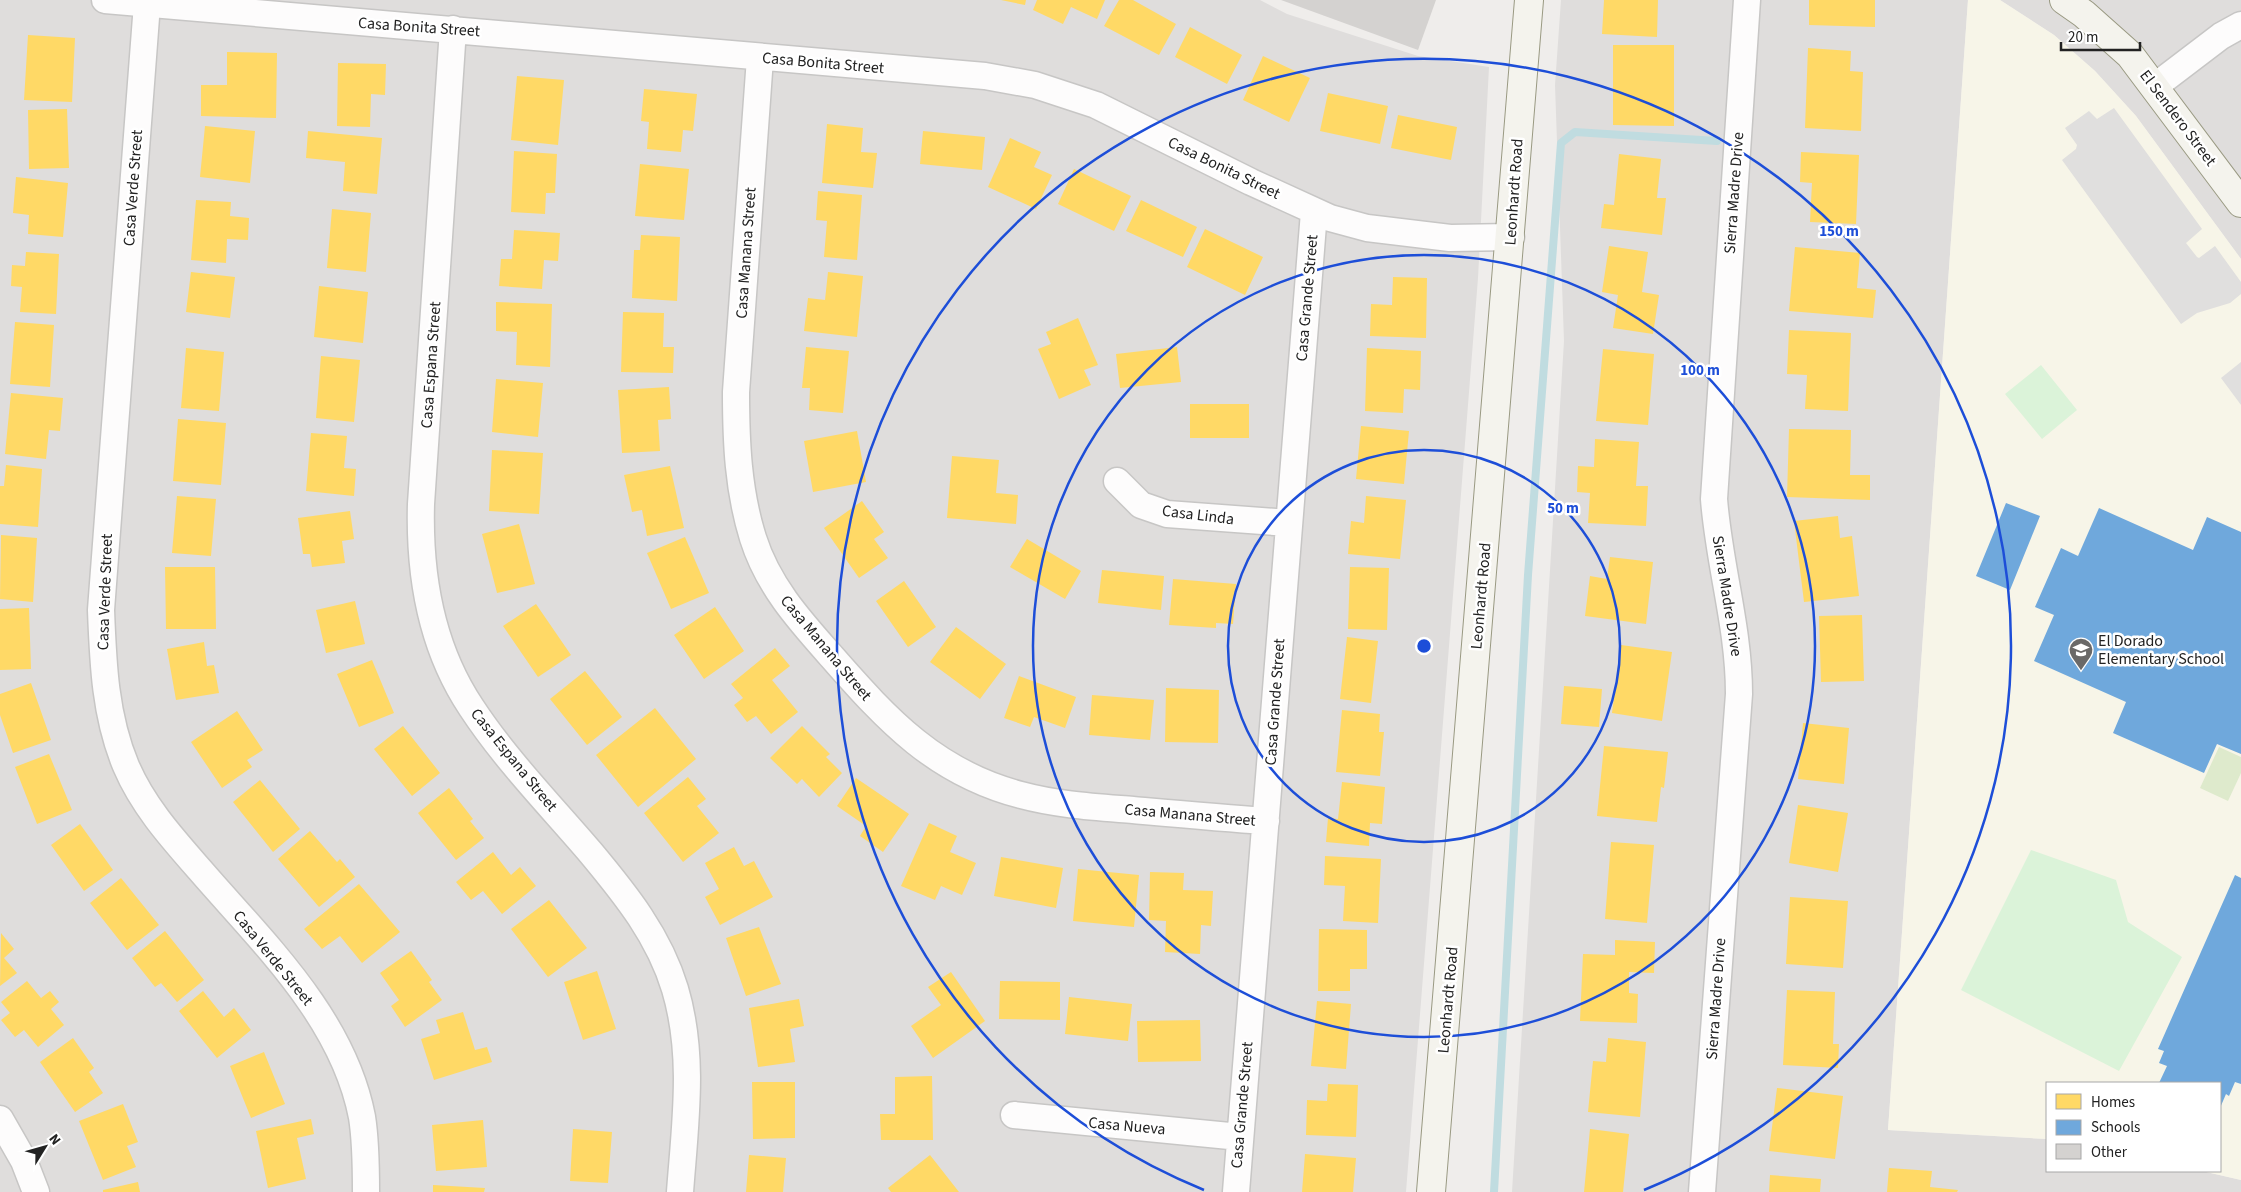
<svg xmlns="http://www.w3.org/2000/svg" width="2241" height="1192" viewBox="0 0 2241 1192" font-family="'Source Sans 3',sans-serif">
	<rect width="100%" height="100%" fill="#efedeb"/>
	<!-- residential -->
	<path fill="#dfdddc" d="M0 0H1260L1287 14 1418 56 1489 67 1478 278 1406 1192H0Z
		M1561 0H1968L1888 1130 2047 1139V1171H2202L2241 1180V1192H1512L1564 341 1555 85Z
		M2000 0H2241V259L2136 116 2095 71 2054 35Z"/>
	<!-- education -->
	<path fill="#f7f5e8" d="M1968 0H2000L2054 35 2095 71 2136 116 2241 259V1180L2202 1171H2220V1083H2047V1139L1888 1130Z"/>
	<!-- grass -->
	<path fill="#deeacc" d="M2219 747 2241 757V773L2228 801 2200 788Z"/>
	<!-- park -->
	<path fill="#dbf3d9" d="M2041 365 2077 410 2042 439 2005 394Z
		M2031 850 2116 880 2128 922 2182 957 2119 1071 1961 990Z"/>
	<!-- parking -->
	<path fill="#e0dfde" d="M2114 108 2202 229 2186 243 2197 257 2199 258 2215 246 2241 282V294L2230 303 2197 313 2181 324 2062 160 2076 149 2077 145 2065 128 2089 111 2097 119Z
		M2241 362V405L2221 378Z"/>
	<!-- homes -->
	<path fill="#ffd966" d="M1001 0H1026L1025 5Z
		M1037 0H1105L1097 19 1071 7 1063 24 1033 10Z
		M1119 0H1133L1176 24 1159 55 1104 26Z
		M1604 0H1658L1657 37 1602 34Z
		M1809 0H1875V27L1809 25Z
		M1190 27 1242 55 1227 84 1175 57Z
		M28 35 75 38 72 102 24 100Z
		M1613 45H1674V126L1613 125Z
		M1808 48 1851 51 1850 71 1863 72 1861 131 1805 128Z
		M227 52 277 53 276 118 201 116V85H227Z
		M1263 56 1310 78 1289 122 1243 100Z
		M338 63 386 64 385 95 371 94 370 127 337 126Z
		M517 76 564 80 558 145 511 140Z
		M644 89 697 94 693 131 683 130 681 152 647 149 649 122 641 121Z
		M1328 93 1388 106 1380 144 1320 131Z
		M67 109 69 168 29 169 28 110Z
		M1398 115 1457 127 1451 160 1391 148Z
		M827 124 863 128 861 152 877 153 873 188 822 183Z
		M205 126 255 131 250 183 200 177Z
		M308 131 382 138 377 194 343 191 345 162 306 158Z
		M923 131 985 137 982 170 920 164Z
		M1010 138 1041 152 1034 167 1052 175 1036 209 988 187Z
		M514 151 557 154 555 193H546L545 214 511 212Z
		M1801 152 1859 155 1856 224 1810 222 1812 183 1800 182Z
		M1619 154 1661 159 1657 198H1666L1662 235 1601 228 1604 204 1614 205Z
		M640 164 689 169 684 220 635 216Z
		M1074 169 1131 196 1114 231 1058 204Z
		M16 177 68 183 63 237 28 234 29 215 13 213Z
		M818 191 862 195 857 260 824 257 827 221 816 220Z
		M196 200 231 202 230 216 249 218 248 240 227 239 226 263 191 260Z
		M1141 200 1197 227 1183 257 1126 231Z
		M332 209 371 213 366 272 327 268Z
		M1205 229 1263 257 1245 295 1187 267Z
		M514 230 560 233 558 261 544 260 542 289 499 286 501 259H512Z
		M641 235 680 237 677 301 632 298 634 250H640Z
		M1609 246 1648 252 1642 292 1659 295 1653 334 1613 328 1618 295 1602 292Z
		M1795 247 1860 253 1857 288 1876 290 1873 318 1789 311Z
		M26 252 59 254 56 314 20 312 22 287 11 286 12 265 25 266Z
		M191 272 235 277 230 318 186 312Z
		M828 272 863 276 857 337 804 331 808 298 825 300Z
		M1393 277 1427 278 1426 338 1370 336 1371 304 1392 305Z
		M319 286 368 292 363 343 314 337Z
		M496 302 552 304 550 367 516 365 517 332 496 331Z
		M623 312 664 313 663 347H674L673 373 621 372Z
		M1078 318 1098 365 1084 370 1091 385 1059 399 1038 349 1051 344 1046 332Z
		M15 322 54 325 50 387 10 384Z
		M1789 330 1851 333 1848 411 1805 409 1807 375 1787 374Z
		M806 347 849 351 843 413 809 410 810 388H802Z
		M1177 347 1181 382 1120 388 1116 354Z
		M186 348 224 352 219 411 181 408Z
		M1367 348 1421 351 1420 390 1404 389 1403 413 1365 411Z
		M1603 349 1654 354 1648 425 1596 421Z
		M321 356 360 360 354 422 316 418Z
		M496 379 543 383 538 437 492 432Z
		M669 387 671 419 658 420 660 451 622 453 618 390Z
		M11 393 63 398 60 431 49 430 46 459 5 454Z
		M1190 404H1249V438H1190Z
		M178 419 226 423 221 485 173 481Z
		M1361 426 1409 431 1404 484 1356 479Z
		M1789 429 1851 430 1850 475H1870V500L1787 497Z
		M857 431 866 482 813 492 804 441Z
		M311 433 347 436 344 468 356 469 354 496 306 491Z
		M1595 439 1639 442 1636 486H1648L1646 526 1588 523 1590 493 1577 492 1578 466 1594 467Z
		M492 450 543 453 539 514 489 511Z
		M952 456 999 460 996 493 1018 495 1016 524 947 518Z
		M6 465 42 469 38 527 0 524V486H4Z
		M670 466 684 528 647 536 642 510 632 512 624 475Z
		M177 496 216 499 211 556 172 553Z
		M1366 496 1406 500 1400 559 1348 554 1351 521 1364 523Z
		M862 501 884 532 874 539 888 558 859 578 824 528Z
		M350 511 354 539 342 541 345 563 312 567 310 554H303L298 518Z
		M1838 516 1840 538 1852 536 1859 596 1804 602 1794 521Z
		M519 524 535 584 497 593 482 534Z
		M1 535 37 538 33 602 0 599Z
		M685 537 709 593 671 609 647 553Z
		M1027 539 1081 571 1065 599 1010 567Z
		M1610 557 1653 562 1646 624 1585 616 1590 576 1607 579Z
		M165 567H215L216 629H166Z
		M1350 567 1389 568 1387 630 1348 629Z
		M1102 570 1164 576 1161 610 1098 603Z
		M1173 579 1236 584 1233 624 1216 623V628L1169 625Z
		M904 581 936 627 908 647 876 601Z
		M355 601 365 644 326 653 316 610Z
		M536 604 571 655 538 677 503 626Z
		M715 607 744 651 704 679 674 635Z
		M29 608 31 669 0 670V609Z
		M1862 615 1864 681 1821 682 1819 616Z
		M956 627 1006 664 980 699 930 662Z
		M1347 637 1378 641 1371 703 1340 699Z
		M204 642 207 666 214 665 219 693 176 700 167 649Z
		M1621 645 1672 652 1662 721 1612 713Z
		M775 648 790 666 772 680 798 712 771 734 756 716 747 722 734 705 743 698 731 684Z
		M372 660 394 713 359 727 337 674Z
		M585 671 622 717 587 745 550 699Z
		M1019 676 1076 697 1065 728 1034 717 1030 727 1004 718Z
		M31 683 51 740 13 753 0 715V694Z
		M1564 686 1602 689 1599 727 1561 724Z
		M1166 688 1219 690 1218 743 1165 742Z
		M1092 695 1154 700 1150 740 1089 735Z
		M655 708 696 759 638 807 596 755Z
		M1342 710 1380 714 1379 732H1384L1380 776 1336 772Z
		M237 711 263 750 247 760 252 767 222 788 191 742Z
		M1803 723 1849 728 1844 784 1798 779Z
		M403 726 440 773 412 796 374 749Z
		M802 726 830 754 826 757 842 773 819 797 802 779 797 784 770 758Z
		M1604 746 1668 752 1664 788 1661 787 1657 822 1597 816Z
		M49 754 72 810 37 824 15 767Z
		M688 777 706 799 697 806 719 833 683 862 644 813Z
		M856 778 909 814 883 852 860 836 866 826 837 806Z
		M260 780 300 829 273 852 233 802Z
		M1342 782 1385 787 1382 824 1370 823 1369 846 1326 842 1328 818 1338 819Z
		M449 788 473 819 470 821 484 838 456 860 418 813Z
		M1798 805 1848 813 1838 872 1789 863Z
		M929 823 957 836 950 852 976 863 962 895 941 886 935 900 901 886Z
		M80 824 113 870 84 891 51 845Z
		M310 831 337 862 340 859 355 877 319 907 278 859Z
		M1611 842 1654 845 1647 923 1605 919Z
		M734 847 744 866 754 861 773 897 720 925 705 897 719 889 705 863Z
		M493 852 511 875 520 867 536 886 502 914 483 891 471 900 456 882Z
		M1325 856 1381 859 1378 923 1343 921 1345 886 1324 885Z
		M1001 857 1063 868 1056 908 994 896Z
		M1078 869 1139 875 1134 927 1073 921Z
		M1150 872 1184 873 1183 890 1213 891 1211 926 1201 925 1200 954 1165 952 1166 921 1149 920Z
		M121 878 159 925 127 950 90 903Z
		M359 884 400 932 362 963 340 936 322 949 304 929Z
		M1790 897 1848 901 1843 968 1786 964Z
		M549 900 587 948 548 977 511 929Z
		M759 927 781 984 746 996 726 938Z
		M1319 929 1367 930V969H1350V991H1318Z
		M165 931 204 980 177 1002 161 983 155 987 132 958Z
		M1 933 14 949 4 958 17 973 0 986Z
		M1615 940 1655 942 1654 973 1629 972V993L1638 994 1637 1023 1580 1021 1583 954 1615 955Z
		M411 951 432 980 429 982 442 1000 405 1027 391 1006 399 1000 380 973Z
		M597 971 616 1029 583 1040 564 982Z
		M951 972 985 1021 933 1058 911 1026 941 1005 928 987Z
		M27 981 41 998 50 991 59 1002 51 1009 64 1025 38 1047 24 1030 15 1037 1 1020 10 1013 1 1002Z
		M1000 981 1060 982V1020L999 1019Z
		M1787 990 1835 992 1833 1044H1839L1838 1068 1783 1065Z
		M203 991 224 1017 234 1008 251 1030 217 1058 179 1011Z
		M1069 997 1132 1004 1128 1041 1065 1034Z
		M799 999 804 1026 790 1029 795 1062 758 1067 749 1008Z
		M1317 1001 1351 1004 1346 1069 1311 1066Z
		M463 1012 475 1050 487 1047 492 1062 434 1080 421 1039 440 1033 436 1020Z
		M1200 1020 1201 1061 1138 1062 1137 1021Z
		M73 1038 94 1068 89 1072 103 1093 75 1112 40 1062Z
		M1608 1038 1646 1042 1640 1117 1588 1112 1593 1061 1606 1062Z
		M264 1052 285 1104 251 1118 230 1066Z
		M932 1076 933 1140H881L880 1114H895V1077Z
		M752 1082H795V1138L753 1139Z
		M1328 1084 1358 1085 1356 1137 1306 1135 1307 1100 1327 1101Z
		M1777 1088 1843 1096 1835 1159 1769 1151Z
		M123 1104 138 1142 127 1146 136 1167 103 1180 79 1121Z
		M311 1119 314 1134 297 1138 306 1179 268 1188 256 1131Z
		M483 1120 487 1167 436 1171 432 1125Z
		M573 1129 612 1132 608 1183 570 1181Z
		M1590 1129 1629 1134 1623 1192H1584Z
		M1305 1154 1356 1158 1353 1192H1302Z
		M749 1155 786 1158 783 1192H746Z
		M930 1155 959 1192H891L888 1188Z
		M1889 1168 1932 1171 1930 1187 1958 1190 1957 1192H1887Z
		M1770 1175 1821 1179 1820 1192H1769Z
		M138 1182 140 1192H103V1190Z
		M433 1185 485 1188 484 1192H433Z"/>
	<!-- schools -->
	<path fill="#6fa8dc" d="M2006 503 2040 516 2010 590 1976 576Z
		M2099 508 2193 550 2207 517 2241 532V754L2217 744 2204 773 2113 733 2126 702 2034 661 2054 615 2035 607 2061 548 2078 556Z
		M2235 875 2241 878V1084L2235 1082 2229 1096 2226 1094 2220 1108V1083H2159L2167 1066 2159 1063 2164 1051 2158 1049Z"/>
	<g fill="none" stroke-linecap="round" stroke-linejoin="round">
		<!-- stream -->
		<path stroke="#c0dce0" stroke-width="8" d="M1494 1192 1528 575 1561 143 1575 132 1717 141"/>
	</g>
	<!-- building -->
	<path fill="#d4d2d0" d="M1281 0H1436L1418 50Z"/>
	<g fill="none" stroke-linecap="round" stroke-linejoin="round">
		<defs>
			<path id="street" d="M105 0 985 76 1035 85 1096 105 1251 182 1330 218 1367 228 1450 238 1511 237
				M147 4 101 610C103 663 105 716 126 766 143 806 172 838 200 870 263 943 343 1018 362 1117 366 1142 366 1167 366 1192
				M453 29 421 504C419 575 431 647 471 707 505 759 550 805 591 853 626 895 659 936 675 989 695 1056 685 1124 680 1192
				M760 58 736 392C736 442 738 490 753 538 768 586 800 621 832 657 888 721 936 773 1021 795 1058 805 1096 807 1133 810 1178 814 1222 818 1266 821
				M2154 87 2221 36 2241 25
				M1117 481 1141 505 1167 514 1289 523
				M1014 1115 1240 1137
				M0 1119 24 1161 36 1192
				M1236 1192 1314 212
				M1702 1192 1739 694C1739 627 1719 565 1714 499L1747 0"/>
			<path id="secondary" d="M2064 0 2084 14 2130 55 2241 203
				M1431 1192 1529 0"/>
		</defs>
		<!-- street casing -->
		<use href="#street" stroke="#c7c6c5" stroke-width="29"/>
		<!-- secondary casing -->
		<use href="#secondary" stroke="#999982" stroke-width="30"/>
		<!-- street -->
		<use href="#street" stroke="#fdfcfc" stroke-width="26"/>
		<!-- secondary -->
		<use href="#secondary" stroke="#f4f3ed" stroke-width="28"/>
	</g>
	<!-- distance rings -->
	<g fill="none" stroke="#1d4ed8" stroke-width="2.5">
		<circle cx="1424" cy="646" r="196"/>
		<circle cx="1424" cy="646" r="391"/>
		<path d="M1204 1190A587 587 0 1 1 1644 1190"/>
	</g>
	<!-- icons -->
	<defs>
		<symbol id="school-pin" viewBox="-11 -11 22 30"><path d="M0 17L-7.5 6A9.5 9.5 0 1 1 7.5 6Z" fill="#6a6968" stroke="#fff"/><path d="M0-5L7-2L0 1L-7-2ZM-4 1L0 2.5L4 1V4Q0 6-4 4Z" fill="#fff"/></symbol>
	</defs>
	<g fill-rule="evenodd">
		<use href="#school-pin" x="2067" y="636" width="28" height="38"/>
	</g>
	<g text-anchor="middle" dominant-baseline="central" stroke-width="5" stroke-linejoin="round" paint-order="stroke">
		<!-- street labels -->
		<g font-size="16" fill="#222" stroke="#fff">
			<text transform="translate(419 27) rotate(4)">Casa Bonita Street</text>
			<text transform="translate(823 63) rotate(5)">Casa Bonita Street</text>
			<text transform="translate(2178 118) rotate(53)">El Sendero Street</text>
			<text transform="translate(1224 168) rotate(26)">Casa Bonita Street</text>
			<text transform="translate(133 188) rotate(-86)">Casa Verde Street</text>
			<text transform="translate(1514 192) rotate(-86)">Leonhardt Road</text>
			<text transform="translate(1734 193) rotate(-86)">Sierra Madre Drive</text>
			<text transform="translate(746 253) rotate(-86)">Casa Manana Street</text>
			<text transform="translate(1307 298) rotate(-85)">Casa Grande Street</text>
			<text transform="translate(431 365) rotate(-86)">Casa Espana Street</text>
			<text transform="translate(1198 515) rotate(7)">Casa Linda</text>
			<text transform="translate(105 592) rotate(-88)">Casa Verde Street</text>
			<text transform="translate(1481 596) rotate(-85)">Leonhardt Road</text>
			<text transform="translate(1727 596) rotate(81)">Sierra Madre Drive</text>
			<text transform="translate(826 648) rotate(50)">Casa Manana Street</text>
			<text transform="translate(1275 702) rotate(-86)">Casa Grande Street</text>
			<text transform="translate(514 760) rotate(51)">Casa Espana Street</text>
			<text transform="translate(1190 815) rotate(5)">Casa Manana Street</text>
			<text transform="translate(273 958) rotate(51)">Casa Verde Street</text>
			<text transform="translate(1716 999) rotate(-86)">Sierra Madre Drive</text>
			<text transform="translate(1448 1000) rotate(-85)">Leonhardt Road</text>
			<text transform="translate(1242 1105) rotate(-85)">Casa Grande Street</text>
			<text transform="translate(1127 1126) rotate(5)">Casa Nueva</text>
		</g>
		<!-- poi labels -->
		<g font-size="16" fill="#222" stroke="#fff" text-anchor="start">
			<text x="2098" y="641">El Dorado<tspan x="2098" dy="18">Elementary School</tspan></text>
		</g>
	</g>
	<circle cx="1424" cy="646" r="8" fill="#1d4ed8" stroke="#fff" stroke-width="2.5"/>
	<g font-size="15" text-anchor="middle" font-weight="bold" fill="#1d4ed8" stroke="#fff" stroke-width="5" stroke-linejoin="round" paint-order="stroke">
		<text x="1839" y="236">150 m</text>
		<text x="1700" y="375">100 m</text>
		<text x="1563" y="513">50 m</text>
	</g>
	<!-- legend -->
	<rect x="2046" y="1082" width="175" height="90" fill="#ffffff" stroke="#a7a7a7"/>
	<rect x="2056" y="1094" width="25" height="15" fill="#ffd966" stroke="#a7a7a7"/>
	<text x="2091" y="1107" font-size="15" fill="#222222">Homes</text>
	<rect x="2056" y="1120" width="25" height="15" fill="#6fa8dc" stroke="#a7a7a7"/>
	<text x="2091" y="1132" font-size="15" fill="#222222">Schools</text>
	<rect x="2056" y="1144" width="25" height="15" fill="#d4d2d0" stroke="#a7a7a7"/>
	<text x="2091" y="1157" font-size="15" fill="#222222">Other</text>
	<!-- north arrow -->
	<g transform="translate(45 1147) rotate(53)" stroke="#ffffff" stroke-width="4" paint-order="stroke">
	<path d="M0-4L9 19L0 12L-9 19Z" fill="#222222"/>
	<text y="-8" font-size="14" font-weight="bold" text-anchor="middle" fill="#222222">N</text>
	</g>
	<!-- scale -->
	<path d="M2061 42v8h79v-8" fill="none" stroke="#222222" stroke-width="2.5"/>
	<text x="2068" y="42" font-size="15" fill="#222222" stroke="#ffffff" stroke-width="4" paint-order="stroke">20 m</text>
</svg>
